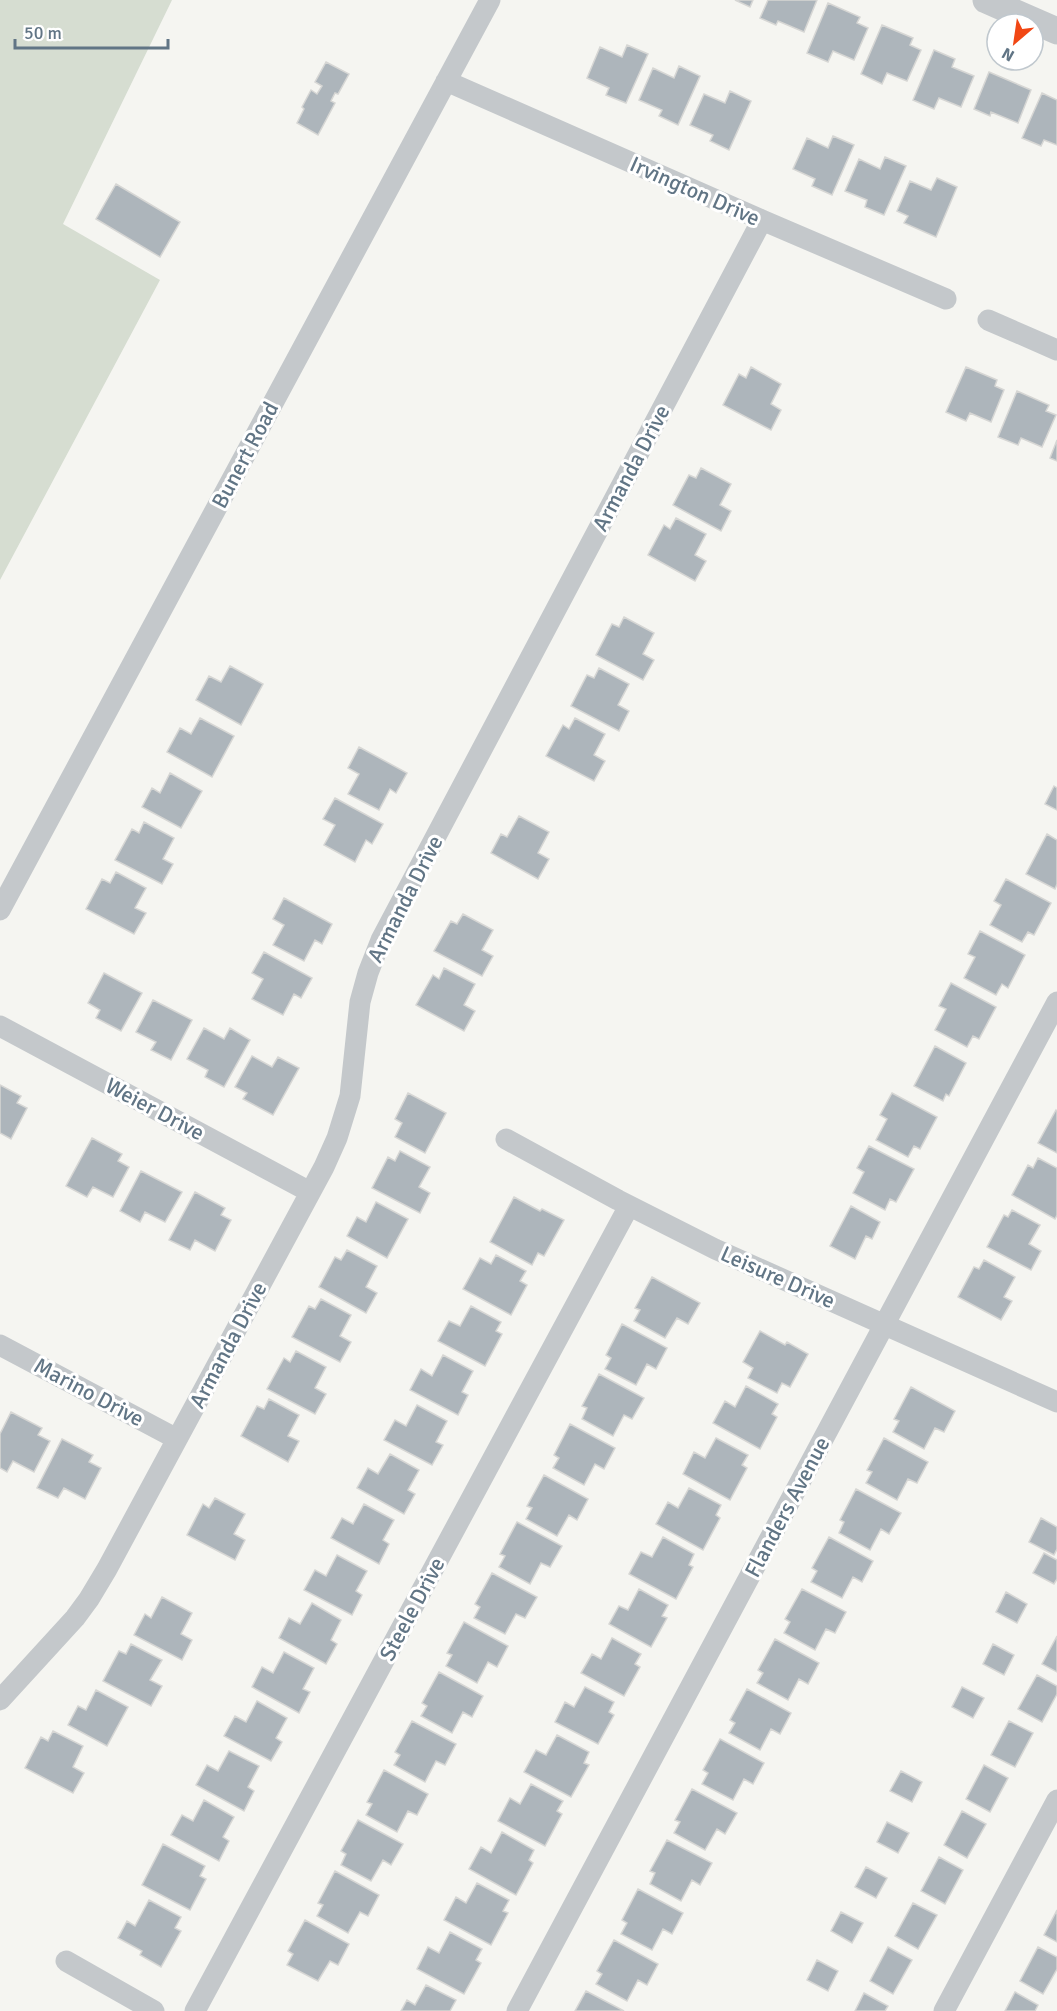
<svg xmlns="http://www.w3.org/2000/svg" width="1057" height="2011" viewBox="0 0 1057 2011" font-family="Signika,sans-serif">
	<rect width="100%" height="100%" fill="#f5f5f1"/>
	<!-- green -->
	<path fill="#d6ddd1" d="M0 0H172L63 224 160 280 0 580Z"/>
	<!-- building -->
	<path fill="#adb5bb" stroke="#d6d6d4" stroke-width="1.5" d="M735 0H753L750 7Z
		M768 0H817L804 32 778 21 776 25 760 18Z
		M828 3 860 17 857 23 868 28 854 60 833 51 828 62 807 53Z
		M882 25 913 38 910 45 921 50 907 81 887 73 882 84 861 74Z
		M627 45 648 54 626 103 606 95 609 88 587 78 600 47 622 57Z
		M934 50 955 59 952 67 974 76 961 107 939 98 934 109 913 100Z
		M326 62 349 74 338 94 335 93 331 101 335 103 318 135 297 123 304 109 302 107 311 90 317 94 322 86 315 82Z
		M679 66 700 76 678 125 659 116 662 110 639 100 653 68 674 78Z
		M989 72 1031 90 1018 123 991 112 990 116 974 109Z
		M730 91 751 101 729 150 710 141 713 135 690 125 704 94 725 103Z
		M1042 93 1057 100V145L1044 140 1041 146 1022 138Z
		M833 136 854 145 832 195 812 186 815 179 793 169 807 138 828 148Z
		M885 157 906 166 884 215 865 207 867 200 845 191 859 159 880 169Z
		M937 178 957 187 936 237 904 223 908 216 897 211 910 181 931 190Z
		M116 184 180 222 160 257 96 219Z
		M751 367 781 384 771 404 781 410 771 430 723 405 739 374 746 378Z
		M966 367 997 380 995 386 1004 390 991 422 970 413 966 421 946 412Z
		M1017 391 1049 405 1046 411 1056 415 1042 447 1021 438 1018 445 998 437Z
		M1057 440V461L1050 458Z
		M701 468 731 484 720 505 731 511 721 531 673 505 689 475 696 478Z
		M676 518 706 534 695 555 706 561 695 581 648 555 664 525 670 529Z
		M624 617 654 633 643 654 654 660 643 680 596 655 612 624 619 627Z
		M230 666 263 684 241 725 196 700 209 676 221 682Z
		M599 668 629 684 618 705 629 711 619 731 571 706 587 675 594 678Z
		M200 718 234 736 212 777 167 752 180 728 191 734Z
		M575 718 605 734 594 755 605 761 594 781 546 756 563 725 569 729Z
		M359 747 407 773 396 793 390 789 379 810 348 794 359 774 348 768Z
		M170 773 202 791 181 828 142 807 152 788 160 793Z
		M1054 786 1057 788V810L1045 804Z
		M335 798 383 824 372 844 366 840 355 862 324 845 335 825 323 819Z
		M519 816 549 832 538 853 549 859 538 879 491 853 501 834 507 837Z
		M144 822 174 838 163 859 173 864 162 884 115 860 132 829 139 833Z
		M1047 834 1057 840V884L1055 889 1026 874Z
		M116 872 146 888 135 908 146 913 134 934 86 909 102 879 110 883Z
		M1006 879 1051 903 1034 935 1028 932 1022 942 990 925 1001 905 994 901Z
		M284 898 332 924 322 944 315 940 304 961 273 945 284 925 273 919Z
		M463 914 493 930 482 950 493 956 482 976 434 951 451 921 457 924Z
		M980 931 1025 955 1008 988 1002 984 996 995 964 978 975 957 968 954Z
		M264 952 312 978 301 998 294 994 283 1015 252 999 263 979 252 973Z
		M444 968 475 984 464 1005 475 1011 464 1031 416 1005 433 975 439 979Z
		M104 973 142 993 121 1031 96 1018 100 1010 88 1003Z
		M951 983 996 1007 979 1039 973 1036 967 1047 935 1030 946 1009 939 1006Z
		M153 1000 192 1020 171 1060 151 1050 156 1042 136 1032Z
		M204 1028 224 1039 230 1028 250 1040 224 1087 205 1077 208 1070 187 1059Z
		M935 1046 966 1063 949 1096 946 1094 943 1101 914 1086Z
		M252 1056 272 1067 278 1057 299 1068 273 1115 243 1099 247 1093 235 1087Z
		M0 1085 21 1096 17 1103 27 1108 11 1139 0 1133Z
		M408 1093 446 1113 425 1153 395 1137 402 1123 395 1119Z
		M892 1093 937 1117 920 1149 914 1146 908 1157 876 1140 887 1119 880 1115Z
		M1056 1110 1057 1111V1153L1038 1143Z
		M92 1138 122 1154 118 1161 129 1167 113 1197 93 1187 87 1197 66 1186Z
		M869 1146 914 1169 896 1202 890 1199 885 1210 853 1193 864 1172 857 1168Z
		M400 1151 430 1167 419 1187 430 1193 420 1213 372 1188 388 1157 395 1161Z
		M1038 1158 1057 1168V1215L1055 1219 1012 1195 1028 1165 1033 1168Z
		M141 1171 182 1192 165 1222 145 1212 140 1222 120 1211Z
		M195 1192 225 1208 221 1215 231 1220 215 1251 195 1240 190 1250 169 1240Z
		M514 1197 540 1211 542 1209 564 1220 544 1256 538 1253 532 1265 490 1242Z
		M376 1202 408 1219 387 1258 347 1236 357 1217 366 1222Z
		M851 1206 880 1222 872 1239 866 1236 855 1259 830 1246Z
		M1012 1210 1040 1225 1029 1244 1041 1251 1031 1270 987 1247 1004 1215 1008 1217Z
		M347 1250 377 1266 366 1287 377 1293 366 1313 319 1287 335 1257 341 1260Z
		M496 1255 526 1271 520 1281 527 1285 511 1315 463 1289 480 1258 491 1264Z
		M984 1260 1015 1277 1004 1297 1012 1301 1001 1320 958 1297 974 1267 979 1269Z
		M652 1277 700 1303 688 1324 677 1318 665 1338 634 1321 640 1310 635 1308Z
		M321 1299 351 1315 340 1336 351 1342 340 1362 292 1337 309 1306 315 1309Z
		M471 1306 501 1322 496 1331 502 1334 485 1366 438 1341 449 1321 460 1326Z
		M622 1324 667 1348 656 1369 647 1364 636 1385 605 1369 611 1358 606 1355Z
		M760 1331 785 1345 787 1342 808 1354 790 1387 782 1383 777 1393 748 1378 753 1368 743 1362Z
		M296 1351 326 1367 315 1388 326 1394 315 1414 267 1389 284 1358 290 1362Z
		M443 1355 473 1371 462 1392 468 1395 458 1415 410 1390 421 1369 432 1376Z
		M599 1374 644 1398 632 1419 624 1415 613 1436 582 1419 587 1408 582 1406Z
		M746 1386 778 1404 772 1414 777 1417 760 1449 713 1423 725 1401 735 1407Z
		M911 1387 955 1411 944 1432 935 1428 924 1449 893 1432 899 1421 894 1419Z
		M269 1399 299 1415 288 1436 299 1441 288 1462 241 1436 257 1406 264 1409Z
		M417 1405 447 1421 436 1442 443 1445 432 1465 384 1440 395 1420 406 1426Z
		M11 1412 42 1428 38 1435 50 1441 34 1472 13 1461 7 1472 0 1468V1434Z
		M570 1424 615 1448 604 1469 595 1464 584 1485 553 1468 559 1458 554 1455Z
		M716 1438 748 1455 742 1465 747 1468 730 1500 683 1474 694 1452 705 1458Z
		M884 1438 928 1462 917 1483 908 1479 897 1500 866 1483 872 1472 867 1470Z
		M62 1439 93 1455 89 1462 101 1468 85 1499 64 1488 58 1498 37 1488Z
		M390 1454 419 1470 408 1490 415 1494 404 1514 357 1488 368 1468 378 1474Z
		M544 1475 588 1499 577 1520 569 1515 557 1536 526 1519 532 1508 527 1506Z
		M689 1488 721 1505 716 1515 720 1518 703 1550 656 1524 668 1502 678 1508Z
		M856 1489 901 1513 889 1534 881 1529 870 1550 839 1533 844 1522 840 1520Z
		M215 1498 245 1514 234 1534 245 1540 235 1560 187 1535 203 1504 209 1508Z
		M364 1504 394 1520 383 1540 389 1544 379 1564 331 1538 342 1518 353 1524Z
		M1041 1518 1057 1527V1549L1054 1555 1029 1542Z
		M517 1522 562 1546 550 1567 541 1563 530 1584 499 1567 505 1556 500 1554Z
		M663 1537 694 1554 689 1565 693 1567 676 1599 629 1574 641 1552 652 1557Z
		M829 1537 873 1561 862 1582 853 1577 842 1598 811 1582 817 1571 812 1568Z
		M1044 1553 1057 1560V1579L1054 1584 1033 1573Z
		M337 1555 367 1571 356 1591 362 1595 352 1615 304 1590 315 1570 326 1576Z
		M492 1573 537 1597 525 1618 516 1614 505 1634 474 1618 480 1607 475 1604Z
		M639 1589 668 1605 662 1616 667 1618 651 1647 609 1624 619 1606 628 1610Z
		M802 1589 846 1612 835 1633 826 1629 815 1650 784 1633 790 1622 785 1619Z
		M1006 1592 1027 1604 1017 1623 996 1612Z
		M162 1597 192 1613 181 1634 192 1640 182 1660 134 1635 145 1614 151 1618Z
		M312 1603 341 1620 331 1640 337 1644 326 1664 279 1638 289 1618 300 1624Z
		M464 1622 508 1646 497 1667 488 1662 477 1683 446 1666 452 1655 447 1653Z
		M1057 1636V1672L1042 1664Z
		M612 1638 641 1654 635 1664 640 1667 624 1696 581 1673 592 1654 601 1659Z
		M775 1639 819 1663 808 1684 799 1679 788 1700 757 1683 763 1673 758 1670Z
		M131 1644 162 1660 150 1680 162 1686 151 1706 103 1681 119 1651 126 1654Z
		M993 1644 1014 1655 1004 1675 983 1664Z
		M284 1652 314 1668 303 1689 310 1692 299 1713 252 1687 262 1667 273 1673Z
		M439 1672 483 1696 472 1717 463 1712 452 1733 421 1716 427 1706 422 1703Z
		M1037 1675 1057 1686V1694L1042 1722 1018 1709Z
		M585 1687 614 1702 609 1712 614 1715 598 1744 555 1722 565 1702 574 1707Z
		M962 1687 984 1698 973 1718 952 1707Z
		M747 1689 791 1713 780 1734 771 1729 760 1750 729 1733 735 1723 730 1720Z
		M96 1690 128 1707 107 1746 68 1725 78 1706 86 1710Z
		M257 1701 287 1718 276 1738 282 1742 271 1761 224 1736 235 1716 246 1722Z
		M412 1721 456 1744 445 1765 436 1761 425 1782 394 1765 400 1755 395 1752Z
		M1009 1721 1033 1733 1015 1767 991 1755Z
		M53 1731 83 1746 73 1767 84 1773 73 1793 25 1768 41 1737 48 1741Z
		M557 1735 589 1752 584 1763 589 1765 571 1797 524 1772 536 1750 546 1755Z
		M720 1739 764 1763 753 1784 744 1779 733 1800 702 1784 708 1773 703 1770Z
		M229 1751 259 1766 248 1787 254 1791 244 1811 196 1785 207 1765 218 1771Z
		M984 1765 1008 1778 990 1812 966 1799Z
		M384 1770 428 1794 417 1815 408 1811 397 1832 366 1815 372 1804 367 1802Z
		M901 1771 922 1782 912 1802 890 1791Z
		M531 1784 563 1801 557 1811 562 1814 545 1846 498 1821 510 1798 520 1804Z
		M692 1789 737 1813 725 1834 717 1829 705 1850 674 1833 680 1822 675 1820Z
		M204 1800 234 1817 223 1837 229 1841 219 1861 171 1835 182 1815 193 1821Z
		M962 1811 986 1824 967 1858 944 1845Z
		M358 1820 403 1844 391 1865 383 1860 371 1881 341 1865 346 1854 341 1851Z
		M887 1822 909 1833 898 1853 877 1842Z
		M502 1832 534 1850 529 1860 533 1863 516 1895 469 1869 481 1847 491 1853Z
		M667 1840 712 1863 700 1885 692 1880 681 1901 650 1884 655 1873 650 1871Z
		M163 1844 205 1866 200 1876 206 1879 190 1910 142 1885Z
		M939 1857 963 1870 945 1904 921 1891Z
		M866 1867 887 1878 876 1898 855 1887Z
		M335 1871 379 1895 368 1916 360 1912 348 1933 317 1916 323 1905 318 1903Z
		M477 1883 509 1900 503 1911 508 1913 491 1945 444 1920 456 1897 466 1903Z
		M638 1889 683 1913 672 1934 663 1929 652 1950 621 1934 627 1923 622 1920Z
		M149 1900 181 1917 175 1928 181 1931 161 1967 140 1955 142 1951 118 1938 127 1921 135 1926Z
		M913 1903 937 1915 918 1949 895 1936Z
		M1057 1910V1942L1044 1935Z
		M841 1912 863 1923 852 1943 831 1931Z
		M305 1920 349 1944 338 1965 330 1961 318 1981 287 1965 293 1954 288 1951Z
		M450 1932 482 1949 476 1960 481 1963 464 1994 417 1969 428 1947 439 1953Z
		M614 1940 658 1964 647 1985 638 1980 627 2001 596 1984 602 1974 597 1971Z
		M888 1947 912 1960 893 1994 870 1981Z
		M1038 1947 1057 1957V1969L1043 1994 1020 1981Z
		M817 1960 838 1971 828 1991 807 1980Z
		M426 1985 456 2000 450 2011H401L407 2000 415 2005Z
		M586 1991 624 2011H575Z
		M1015 1992 1038 2005 1035 2011H1005Z
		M864 1993 888 2006 885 2011H855Z"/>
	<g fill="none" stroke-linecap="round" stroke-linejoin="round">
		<!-- minor -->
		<path stroke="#c4c8cb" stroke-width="21" d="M446 81 762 220 946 299
			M988 320 1057 350
			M0 910 490 0
			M0 1026 310 1192
			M506 1139 618 1200 715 1249 1057 1402
			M0 1345 177 1439
			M0 1700 75 1618 89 1599 107 1569 324 1167 337 1138 350 1096 360 1002 368 973 381 940 762 220
			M66 1961 154 2011
			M195 2011 629 1206
			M517 2011 1057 1002
			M944 2011 1057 1800"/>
		<!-- tertiary -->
		<path stroke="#c4c8cb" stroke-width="27" d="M986 0 1057 31"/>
	</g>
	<g text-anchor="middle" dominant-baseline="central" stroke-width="6" stroke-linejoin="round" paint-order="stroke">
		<!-- street labels -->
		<g font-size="22" fill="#617585" stroke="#fff">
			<text transform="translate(695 191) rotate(24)">Irvington Drive</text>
			<text transform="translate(245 455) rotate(-62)">Bunert Road</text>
			<text transform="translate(631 468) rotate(-62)">Armanda Drive</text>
			<text transform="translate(405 899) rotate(-63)">Armanda Drive</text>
			<text transform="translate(155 1109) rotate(28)">Weier Drive</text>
			<text transform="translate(778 1277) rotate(24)">Leisure Drive</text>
			<text transform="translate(228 1345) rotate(-62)">Armanda Drive</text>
			<text transform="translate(89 1392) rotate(28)">Marino Drive</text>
			<text transform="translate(787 1507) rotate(-62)">Flanders Avenue</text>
			<text transform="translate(412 1609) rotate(-62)">Steele Drive</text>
		</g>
	</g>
	<!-- north arrow -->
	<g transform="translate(1015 42) rotate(209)"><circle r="28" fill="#ffffff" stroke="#c0c8ce" stroke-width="1.5"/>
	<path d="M0-4.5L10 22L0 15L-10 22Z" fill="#f14714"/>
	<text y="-9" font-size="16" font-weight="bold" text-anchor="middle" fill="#617585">N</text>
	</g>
	<!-- scale -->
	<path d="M15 39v9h153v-9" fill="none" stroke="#617585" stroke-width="3"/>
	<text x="24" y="39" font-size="18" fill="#617585" stroke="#ffffff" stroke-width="4.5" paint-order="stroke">50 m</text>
</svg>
